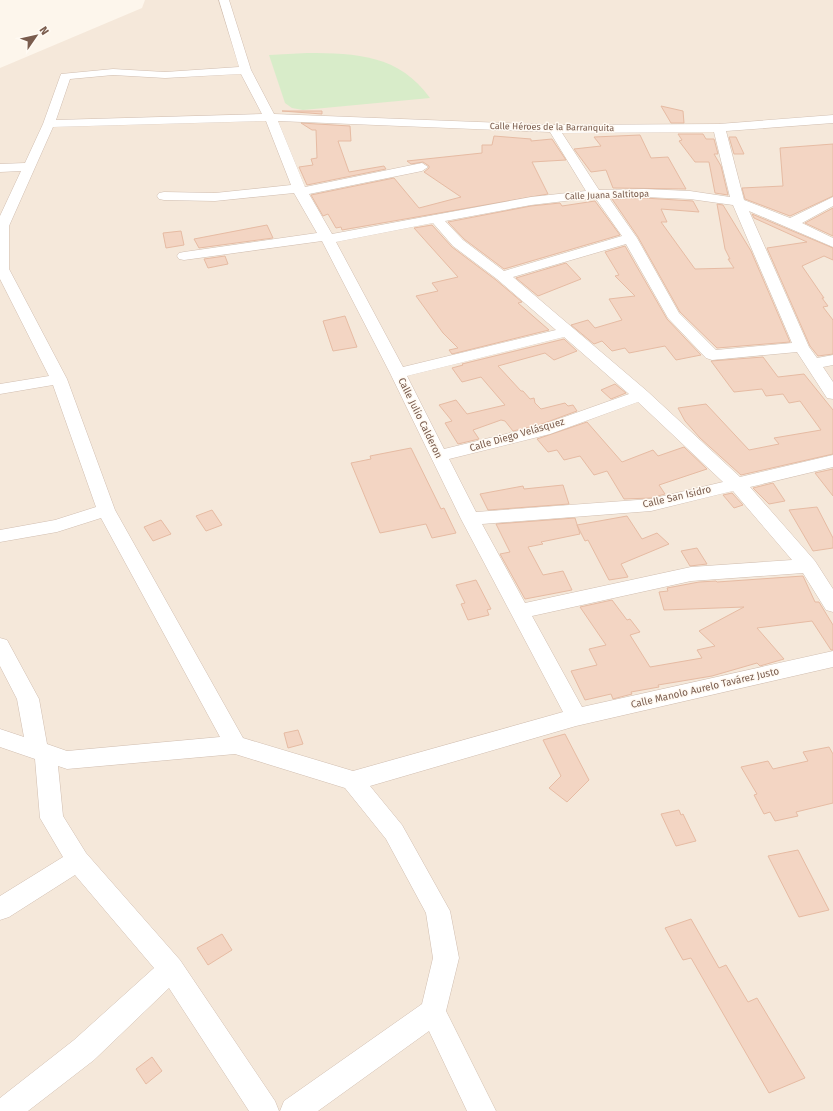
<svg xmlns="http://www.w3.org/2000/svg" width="833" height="1111" viewBox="0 0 833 1111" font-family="'Fira Sans',sans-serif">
	<rect width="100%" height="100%" fill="#fdf6ec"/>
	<!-- residential -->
	<path fill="#f5e8da" d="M145 0H833V1111H0V68L142 8Z"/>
	<!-- green -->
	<path fill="#d8ecc9" d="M307 53C357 53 399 55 430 98L303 110 292 108 285 103 269 55Z"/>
	<!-- building -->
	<path fill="#f3d5c3" stroke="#e6bba3" d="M661 106 683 111 684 123H671Z
		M282 111H322V114Z
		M301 123 350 126 351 141H338L349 172 384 166 386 169 307 185 299 167 313 165 311 159 317 158 316 130H312Z
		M678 134H703L706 139H714L718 154H714L721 166 728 195 715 193 709 162H695L679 141 682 140Z
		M640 135 651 158 668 157 686 189 613 188 606 170 591 172 574 149 601 146 594 137Z
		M494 136 531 139V141L552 139 566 160 532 162 548 194 342 230 341 227 336 228 328 214 323 216 311 195 394 178 419 208 461 197 424 172 429 168V166L423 162 411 164 407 161 482 153V145H492Z
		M729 137H736L744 154H734Z
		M833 144V196L790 216 745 199 742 188 783 186 780 148Z
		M644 198 693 201 699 212 661 209 667 222H661L695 269 734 268 728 259H730L725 249 717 204 723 205 751 251 790 342 717 348 680 312 638 237 612 199Z
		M595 201 620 235 504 269 464 239 448 222 531 206 560 203 562 206Z
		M833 208V236L805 223Z
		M752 214 833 248V260L824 256 802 266 824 298H822L828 306 823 307 833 320V354L818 356 810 346 767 248 807 242 754 218Z
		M267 225 273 238 199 248 194 239Z
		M432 225 452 247 496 280 522 302 518 303 549 330 452 354 449 350 458 348 443 333 416 296 438 291 432 283 458 277 414 228Z
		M181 231 184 245 166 248 163 233Z
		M625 246 667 319 701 355 676 360 665 346 629 353 625 348 612 351 602 341 594 344 571 325 588 320 595 328 622 320 609 299 635 296 615 276 619 275 605 252Z
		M225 256 228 264 208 268 204 259Z
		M566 263 581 279 538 296 516 278Z
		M345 316 357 347 333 351 323 321Z
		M564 339 577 351 554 360 545 353 498 366 521 391H523L530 399 534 398 535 403 541 409 565 403 568 406 573 405 577 411 539 425 513 431 505 421 501 420 473 430 479 439 458 444 445 423 452 421 439 405 456 400 467 414 505 405 481 377 462 382 452 368 463 365 462 364Z
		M763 357 778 377 804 374 833 410V454L741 475 700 438 685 421 678 408 706 404 749 450 779 444 774 438 821 430 800 401 789 403 783 394 766 396 762 389 734 392 711 361Z
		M615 384 626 393 611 399 601 390Z
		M587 422 622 462 653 450 658 456 684 447 707 469 659 485 665 494 651 498 624 499 607 471 594 475 580 456 564 460 557 450 548 452 537 439Z
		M411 448 441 509 444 508 456 533 432 538 426 524 380 533 351 463 371 459 370 456Z
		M833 469V496L815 473Z
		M773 483 785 501 769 504 753 488Z
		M563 485 569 504 488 510 480 494 523 486 524 489Z
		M732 493 743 505 734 508 723 495Z
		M817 507 833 538V548L813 551 789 510Z
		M212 510 222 525 206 531 196 516Z
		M627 516 642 539 657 533 669 544 621 564 628 577 609 580 588 540 585 541 577 525Z
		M575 518 580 534 541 542 543 544 528 547 543 575 563 571 572 590 525 599 500 554 510 552 496 524Z
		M161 520 171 534 153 541 144 527Z
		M697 548 707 564 690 566 681 551Z
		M803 576 815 602H819L833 625V650H831L812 621 757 628 784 659 760 666 757 663 712 676 658 685 659 687 631 692 632 694 613 699 611 694 585 700 571 671 597 665 589 649 606 645 580 607 612 600 627 620 630 619 640 632 630 635 650 667 702 658 697 650 715 646 699 631 744 607 664 610 659 592 668 591 667 588 699 582 716 581 717 582Z
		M476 580 491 609 487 610 489 615 468 620 461 604 465 603 456 585Z
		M298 730 303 744 288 748 284 733Z
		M565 734 589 780 567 802 549 788 561 776 543 740Z
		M829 747 833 754V803L796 812 798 816 775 821 770 812 764 814 754 795 757 794 741 767 768 761 773 769 808 761 803 752Z
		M679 810 681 815 683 814 696 841 676 846 661 814Z
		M798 850 829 910 799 917 768 856Z
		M691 919 719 968 726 965 748 1002 757 998 805 1078 769 1093 691 958 683 960 665 928Z
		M222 934 232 950 208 965 197 948Z
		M152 1057 162 1071 146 1084 136 1069Z"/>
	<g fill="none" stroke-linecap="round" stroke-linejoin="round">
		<defs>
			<path id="street" d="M219 0H229L251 70 274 114 554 125 719 124 833 115V123L726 131 744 200 790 218 833 197V206L802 223 833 238V247L749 211 809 347 817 358 833 355V365L823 367 833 382V399L827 398 797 352 712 360 706 358 668 318 626 244 513 277 647 391 740 477 833 455V467L750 487 815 561 833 589V612L826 610 803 573 691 581 532 616 582 707 833 651V667L576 726 370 786 402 825 450 911 459 958 446 1011 496 1111H467L429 1031 318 1111H280L284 1101 422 1004 433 958 426 913 386 839 345 788 235 754 67 769 58 766 63 816 86 853 180 960 275 1101 279 1111H249L169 988 94 1060 28 1111H0V1098L74 1040 154 968 75 875 9 917 0 920V896L63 857 40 818 35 759 0 747V729L24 737 17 699 0 666V638L7 640 39 699 47 744 67 751 220 737 101 518 57 532 0 542V530L55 520 96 507 53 385 0 394V384L49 376 0 279V216L21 171 0 172V164L25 163 43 124 61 74 113 69 165 72 239 67ZM241 74 262 114 56 120 70 79 113 75 165 78ZM266 121 291 185 215 193 164 192 159 193 157 196 159 199 164 200 215 201 294 193 317 233 184 252 179 253 177 256 179 259 184 260 322 241 390 373 461 519 563 712 353 771 243 738 115 510 67 379 9 269V226L53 127ZM278 121 550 132 586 191 531 197 332 234 309 194 422 171 428 167 422 163 305 187ZM714 132 730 197 690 191 644 189 599 190 562 133ZM644 197 690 199 733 205 792 343 716 350 679 313 637 238 609 198ZM582 199H596L622 236 504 271 463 240 445 221 531 205ZM433 223 453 246 497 279 556 330 403 367 336 242ZM564 337 629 394 539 426 444 449 407 376ZM638 402 723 482 651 499 476 512 449 459 550 434ZM733 491 792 560 691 567 525 603 482 524 651 511Z"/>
		</defs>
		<!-- street casing -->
		<use href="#street" stroke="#d1beb0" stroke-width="1"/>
		<!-- street -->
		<use href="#street" fill="#fff" fill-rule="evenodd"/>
	</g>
	<g text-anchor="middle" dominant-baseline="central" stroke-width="3" stroke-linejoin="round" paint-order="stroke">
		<!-- far-street labels -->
		<g font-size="9" fill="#7a5c4d" stroke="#fffaf3">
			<text transform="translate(552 127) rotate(1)">Calle Héroes de la Barranquita</text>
			<text transform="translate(607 195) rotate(-2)">Calle Juana Saltitopa</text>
		</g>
		<!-- street labels -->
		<g font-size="10" fill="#7a5c4d" stroke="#fffaf3">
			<text transform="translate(420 418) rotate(64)">Calle Julio Calderon</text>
			<text transform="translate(517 435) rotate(-16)">Calle Diego Velásquez</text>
			<text transform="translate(677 497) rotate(-13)">Calle San Isidro</text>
			<text transform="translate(705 688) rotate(-13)">Calle Manolo Aurelo Tavárez Justo</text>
		</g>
	</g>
	<!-- north arrow -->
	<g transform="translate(36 36) rotate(56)" stroke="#fffaf3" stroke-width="3" paint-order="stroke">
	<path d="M0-3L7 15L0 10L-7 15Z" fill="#7a5c4d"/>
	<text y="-6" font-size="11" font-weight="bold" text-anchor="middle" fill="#7a5c4d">N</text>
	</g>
</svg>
